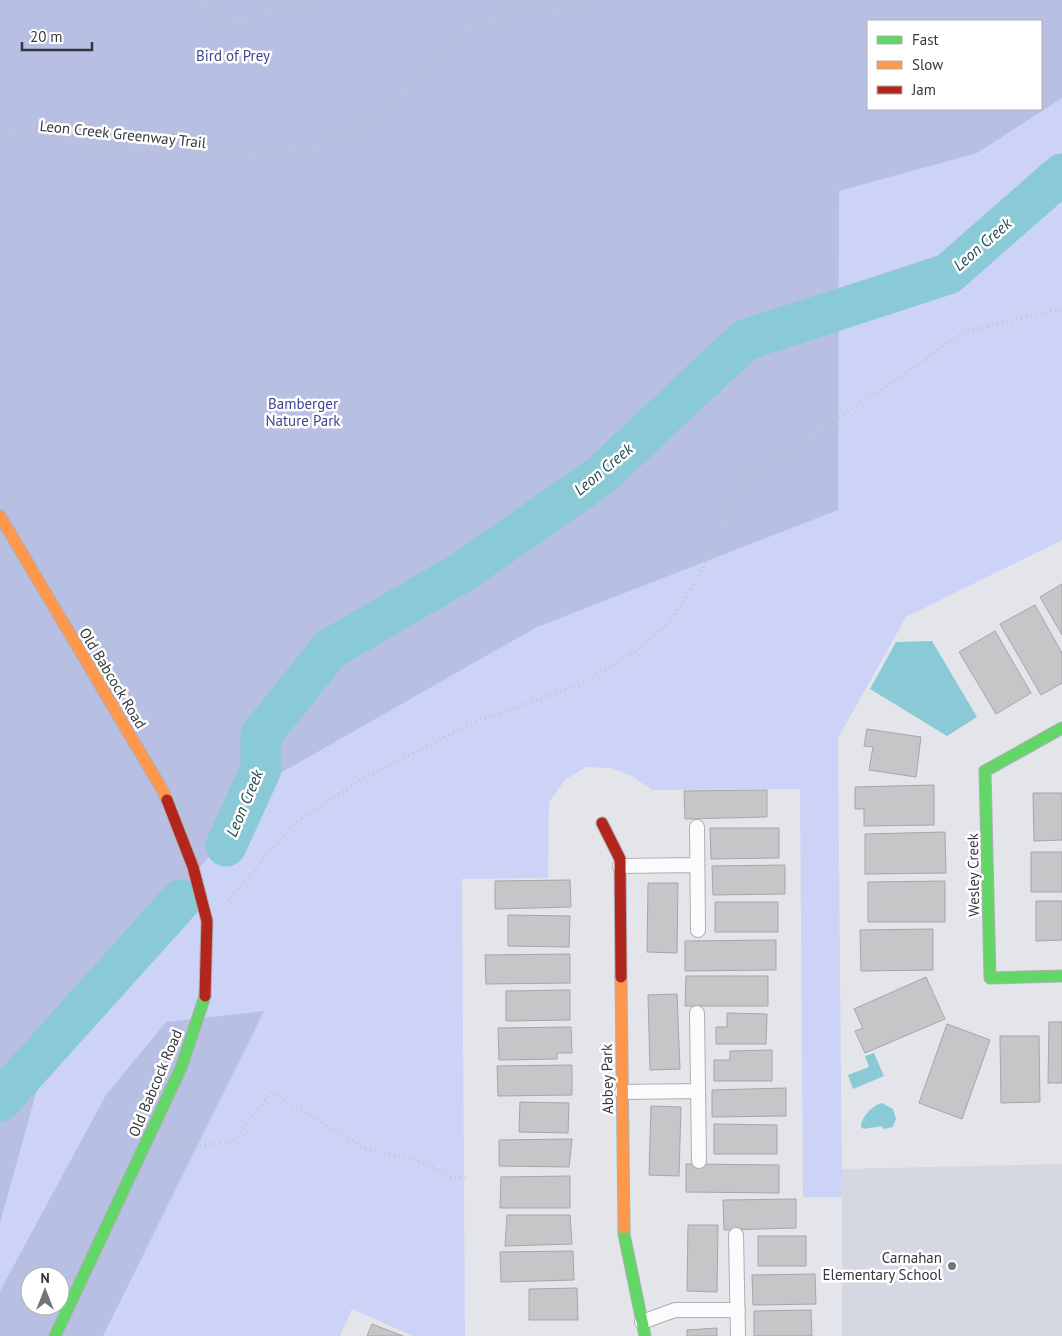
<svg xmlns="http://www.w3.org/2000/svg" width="1062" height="1336" viewBox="0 0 1062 1336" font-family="'PT Sans',sans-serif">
	<rect width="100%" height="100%" fill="#e4e5ea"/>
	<!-- built -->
	<path fill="#d5d7e2" d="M1062 1164V1336H842V1169Z"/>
	<!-- green -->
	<path fill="#ccd3f6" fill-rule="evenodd" d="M466 0H1062V540L906 617 838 738 842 1197H803L800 789 652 790 632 776 611 768 586 767 565 780 549 802 548 878 462 879 465 1336H413L352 1309 340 1336H0V108ZM868 21H1041V109H868ZM30 1276H60V1306H30Z"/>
	<!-- forest -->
	<path fill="#b7bfe2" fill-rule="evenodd" d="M0 0H1062V98L977 153 839 191 838 510 537 627 263 783 38 1086 0 1223ZM868 21H1041V109H868Z
		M264 1011 103 1336H0V1291L106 1095 166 1022ZM30 1276H60V1306H30Z"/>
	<!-- water -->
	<path fill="#8acad6" d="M932 641 977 717 947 736 870 689 896 642Z
		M874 1053 884 1076 853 1089 848 1075 869 1067 865 1056Z
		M882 1103 893 1109 896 1119 893 1127 884 1129 881 1126C875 1128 870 1127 864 1129L861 1127C861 1117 873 1105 882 1103Z"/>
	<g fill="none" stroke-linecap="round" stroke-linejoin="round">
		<!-- river -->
		<path stroke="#8acad6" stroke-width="41" d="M226 846 261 769V735L330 649 464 571 600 476 745 340 948 274 1062 174
			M0 1101 181 900"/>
	</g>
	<!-- building -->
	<path fill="#c6c5c7" stroke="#a6a6a9" d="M1062 584V635L1040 597Z
		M1035 605 1062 653V683L1041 695 1000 624Z
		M995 631 1031 693 996 714 959 652Z
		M867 729 921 737 916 777 869 770 873 747 864 746Z
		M934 785V825L864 826V809H855V787Z
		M767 790V817L685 819 684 791Z
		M1033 793H1062V840L1034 841Z
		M710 828H779V858L711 859Z
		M945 832 946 873 865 874V834Z
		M1031 852H1062V892H1031Z
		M785 865V894L713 895 712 866Z
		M570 880 571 907 495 909V881Z
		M945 881V922H868V882Z
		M648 883H678L677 953 647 952Z
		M1036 901H1062V940L1036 941Z
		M715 902H778V932H715Z
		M508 915 570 916 569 947 508 946Z
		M933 929V970L861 971 860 930Z
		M776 940V970L685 971V941Z
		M570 954V983L486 984 485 955Z
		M686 976H768V1006H685Z
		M926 977 945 1019 865 1053 855 1031 863 1028 854 1009Z
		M570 990V1020L506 1021V991Z
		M677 994 680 1069 650 1070 648 995Z
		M727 1013 767 1014 766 1044H716V1027H727Z
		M1049 1022H1062V1083H1048Z
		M947 1024 990 1040 962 1119 919 1103Z
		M571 1027 572 1053H557V1059L499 1060 498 1028Z
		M1000 1036H1039L1040 1102 1001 1103Z
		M772 1050V1081H714V1060H730V1051Z
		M572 1065V1095L498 1096 497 1066Z
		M786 1088V1116L712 1117V1090Z
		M520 1102 569 1103 568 1133 519 1132Z
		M651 1106 681 1107 679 1176 649 1175Z
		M714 1124 777 1125V1154H714Z
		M572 1139 569 1167 499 1166V1140Z
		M686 1164 779 1165V1193L686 1192Z
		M570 1176V1208H500L501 1177Z
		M796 1199V1228L724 1230 723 1200Z
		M507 1215H570L572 1244 505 1246Z
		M688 1225H718L717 1292 687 1291Z
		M758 1236H806V1266H758Z
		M573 1251 574 1280 501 1282 500 1252Z
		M815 1274 816 1304 753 1305 752 1275Z
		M577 1288 578 1320H529V1289Z
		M811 1310 812 1336H754V1311Z
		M372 1324 403 1336H367Z
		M717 1328V1336H687V1330Z"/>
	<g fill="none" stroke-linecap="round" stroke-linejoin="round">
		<defs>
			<path id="lane" d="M697 827 698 930
				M620 866 697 865
				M697 1013 699 1161
				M622 1092 698 1091
				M736 1235 738 1336
				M642 1322 675 1310H738"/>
			<path id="fast" d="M1062 728 985 771 990 978 1062 976
				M624 1228V1234L645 1336
				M55 1336 181 1068 205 996"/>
			<path id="slow" d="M0 516 163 791 167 800
				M621 977 624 1228"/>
			<path id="jam" d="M167 800 193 867 207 921 205 996
				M602 823 620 859 621 977"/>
		</defs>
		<!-- lane casing -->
		<use href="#lane" stroke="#afafb2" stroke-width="16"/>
		<!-- fast casing -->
		<use href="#fast" stroke="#afafb2" stroke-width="13"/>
		<!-- slow casing -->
		<use href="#slow" stroke="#afafb2" stroke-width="13"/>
		<!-- jam casing -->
		<use href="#jam" stroke="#afafb2" stroke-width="13"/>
		<!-- path -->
		<path stroke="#c4c4c5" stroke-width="3" stroke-dasharray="1 4" stroke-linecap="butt" d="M199 0 221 18 231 21 241 20 258 15 300 12 317 5 323 0
			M0 135 6 134 157 151 215 155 280 152 315 147 346 137 371 122 470 29C474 27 479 23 483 22 516 8 554 17 586 0
			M228 901 293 824 362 779 472 723 579 685 633 653 671 621 696 581 747 478 910 370 964 332 1062 309
			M170 1150 233 1141 272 1092 364 1148 422 1162 453 1177 469 1178"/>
		<!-- lane -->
		<use href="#lane" stroke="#fbfbfc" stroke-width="14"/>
		<!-- fast -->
		<use href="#fast" stroke="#63d668" stroke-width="11"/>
		<!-- slow -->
		<use href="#slow" stroke="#ff974d" stroke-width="11"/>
		<!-- jam -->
		<use href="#jam" stroke="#b3261e" stroke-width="11"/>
	</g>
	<!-- markers -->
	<circle fill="#737478" stroke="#fff" stroke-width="2" cx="952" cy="1266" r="5"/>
	<g text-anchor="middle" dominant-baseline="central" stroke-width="5" stroke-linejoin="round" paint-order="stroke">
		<!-- park labels -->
		<g font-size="15" fill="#3d468f" stroke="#fff">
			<text x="233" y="55">Bird of Prey</text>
			<text x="303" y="403">Bamberger<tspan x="303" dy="17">Nature Park</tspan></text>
		</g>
		<!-- street labels -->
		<g font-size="15" fill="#36373a" stroke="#fff">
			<text transform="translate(123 134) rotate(6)">Leon Creek Greenway Trail</text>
			<text transform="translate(113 678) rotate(59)">Old Babcock Road</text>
			<text transform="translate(973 875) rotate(-91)">Wesley Creek</text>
			<text transform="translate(607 1079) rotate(-91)">Abbey Park</text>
			<text transform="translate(155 1083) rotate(-67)">Old Babcock Road</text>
		</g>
		<!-- poi labels -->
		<g font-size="15" fill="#36373a" stroke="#fff" text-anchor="end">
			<text x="942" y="1257">Carnahan<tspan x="942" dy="17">Elementary School</tspan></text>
		</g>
		<!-- water labels -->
		<g font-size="16" font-style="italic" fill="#224c53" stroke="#fff">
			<text transform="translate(982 244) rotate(-41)">Leon Creek</text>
			<text transform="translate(603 469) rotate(-40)">Leon Creek</text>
			<text transform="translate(244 803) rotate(-67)">Leon Creek</text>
		</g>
	</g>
	<!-- legend -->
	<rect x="867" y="20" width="175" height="90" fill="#ffffff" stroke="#afafb0"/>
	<rect x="877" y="36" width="25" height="8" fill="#63d668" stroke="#afafb0"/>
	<text x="912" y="45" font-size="15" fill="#36373a">Fast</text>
	<rect x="877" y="61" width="25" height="8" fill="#ff974d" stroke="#afafb0"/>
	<text x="912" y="70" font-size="15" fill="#36373a">Slow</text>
	<rect x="877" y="86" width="25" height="8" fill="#b3261e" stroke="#afafb0"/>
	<text x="912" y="95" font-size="15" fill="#36373a">Jam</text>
	<!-- north arrow -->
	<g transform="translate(45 1291)"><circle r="24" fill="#ffffff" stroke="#afafb0"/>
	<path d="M0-4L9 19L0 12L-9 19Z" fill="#737478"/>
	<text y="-8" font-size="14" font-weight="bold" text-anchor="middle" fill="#36373a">N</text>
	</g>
	<!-- scale -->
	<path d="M22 42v8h70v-8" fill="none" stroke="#36373a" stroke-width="2.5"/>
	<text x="30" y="42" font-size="15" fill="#36373a" stroke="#ffffff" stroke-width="4" paint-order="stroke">20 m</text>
</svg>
